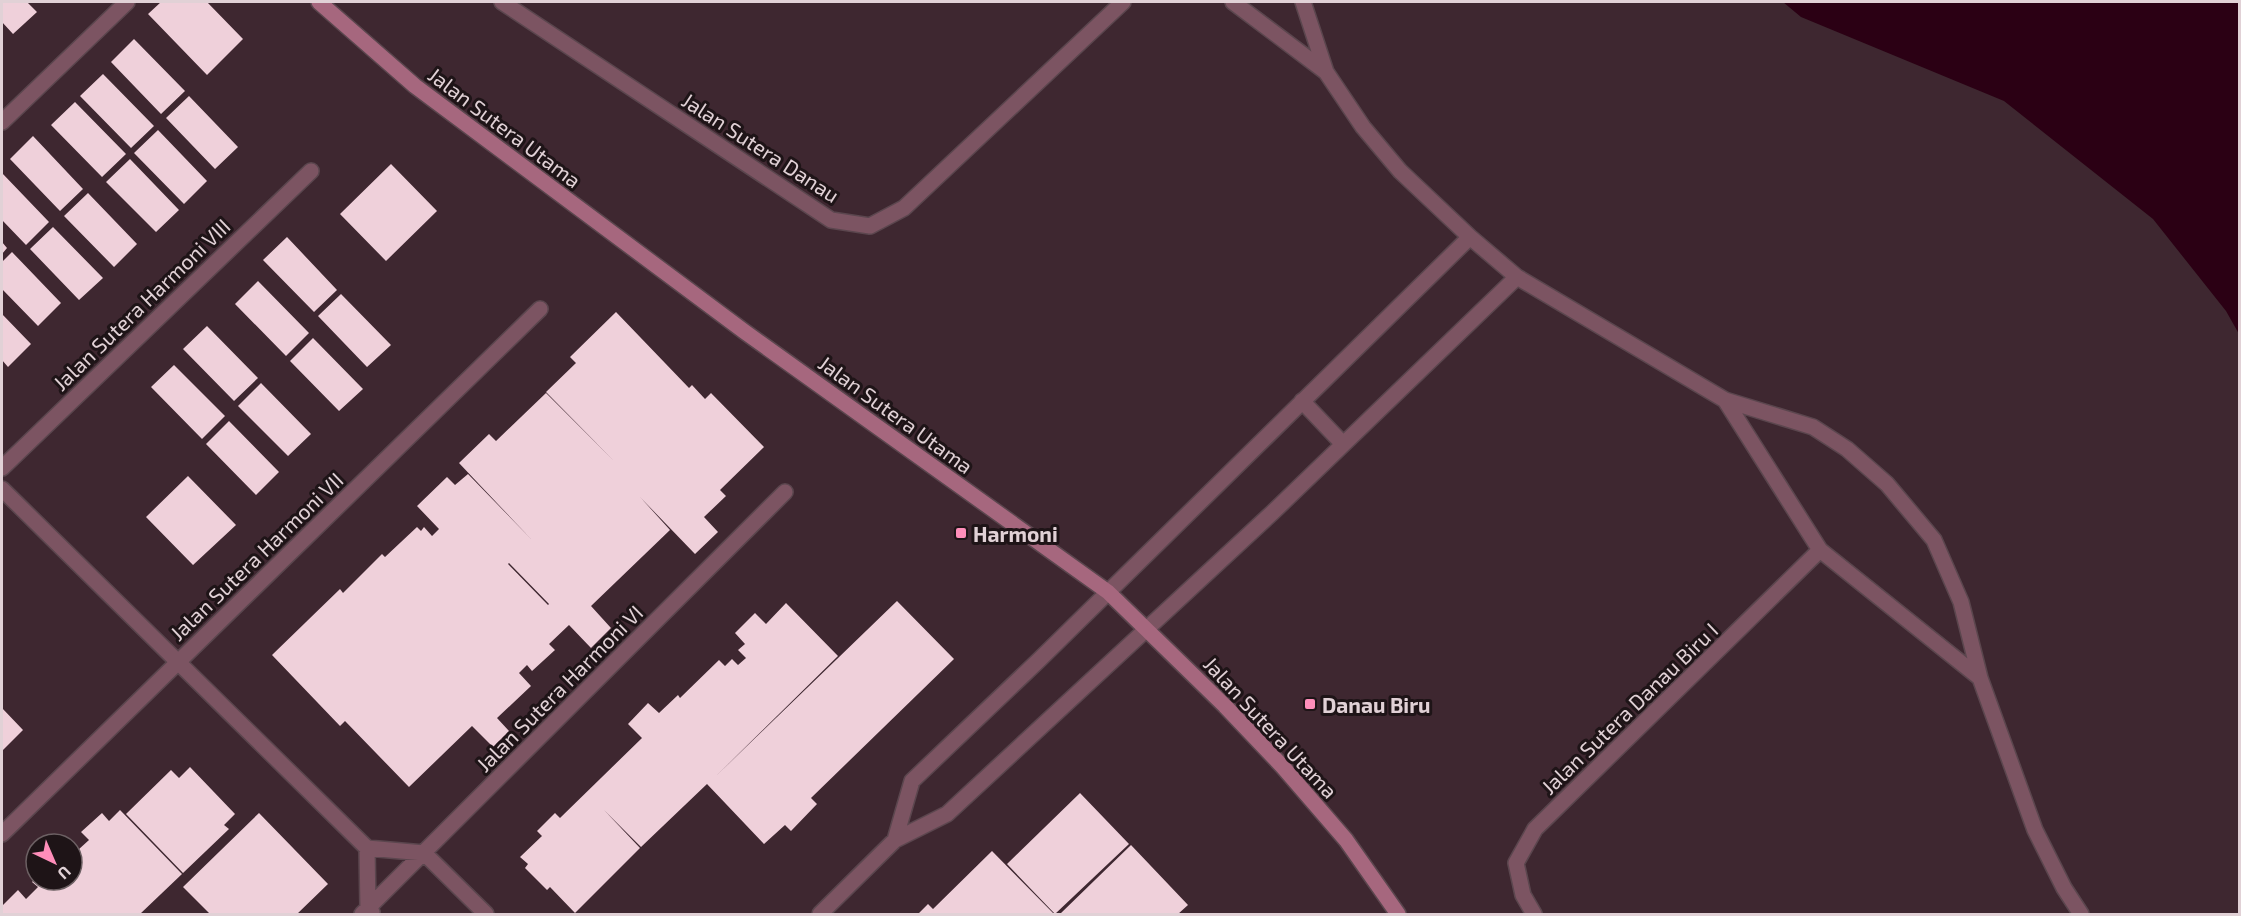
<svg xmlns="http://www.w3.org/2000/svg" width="2241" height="916" viewBox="0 0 2241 916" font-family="'Exo 2',sans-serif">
	<rect width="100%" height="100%" fill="#3e2730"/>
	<!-- water -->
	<path fill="#2b0014" d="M1783 2H2239V334L2226 311 2153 219 2004 101 1801 17Z"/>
	<!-- building -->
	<path fill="#efd0da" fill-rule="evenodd" d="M2 2H27L37 12 13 34 2 22Z
		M161 2H207L243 39 207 75 148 14Z
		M134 39 185 91 161 114 111 62Z
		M103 74 154 126 131 148 80 96Z
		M189 96 238 147 215 169 166 118Z
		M75 102 126 154 102 177 51 125Z
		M158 130 207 181 184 204 134 153Z
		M33 136 83 189 60 211 10 159Z
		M130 159 179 210 156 232 106 182Z
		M391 164 437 211 386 261 340 214Z
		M2 173 49 222 26 245 2 220Z
		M88 193 137 244 114 267 64 216Z
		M53 227 103 278 79 300 30 249Z
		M287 237 337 290 314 312 263 260Z
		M2 242 7 248 2 254Z
		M12 252 61 303 38 326 2 289V262Z
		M258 281 309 333 286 356 235 304Z
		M341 294 391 345 367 367 318 316Z
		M616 312 689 388 692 385 705 399 711 393 764 447 720 490 726 496 704 517 718 532 695 554 640 497 670 530 591 606 611 628 591 648 569 625 549 644 555 650 532 671 527 665 519 673 531 686 497 718 509 731 493 747 472 726 409 787 345 721 340 726 272 655 340 589 343 593 382 554 385 557 417 527 421 531 424 527 432 536 439 529 417 506 447 477 455 485 468 474 532 540 459 463 489 434 496 441 546 393 614 461 546 392 576 363 570 357ZM509 563 549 604 548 605 508 564Z
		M2 314 31 344 8 367 2 360Z
		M207 326 258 378 234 401 183 349Z
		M313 338 363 389 339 411 290 361Z
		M174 365 225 416 202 439 151 387Z
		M261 383 311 434 288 456 238 406Z
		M229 421 279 472 256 495 206 444Z
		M188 476 236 525 193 565 146 517Z
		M897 601 954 659 811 798 817 804 791 831 785 825 764 844 707 784 641 847 604 810 640 848 575 913 550 887 547 890 525 868 528 864 520 857 542 836 537 831 555 813 560 818 642 738 628 724 648 703 659 713 678 695 680 698 719 660 725 666 732 659 738 665 746 658 738 650 745 644 735 633 755 613 766 624 786 603 838 656 715 777Z
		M2 708 23 730 2 751Z
		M190 767 235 814 224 825 229 829 183 873 126 814 171 770 179 778Z
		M1080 793 1129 844 1055 914 1007 864Z
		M120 810 182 874 140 914H2V906L18 890 26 899 38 887 32 882 36 878V880H72V844L78 850 89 840 81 832 102 813 109 821Z
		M259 813 328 884 297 914H210L183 887Z
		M1131 845 1188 905 1178 914H1060Z
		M992 851 1054 914H918L928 904 933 909Z"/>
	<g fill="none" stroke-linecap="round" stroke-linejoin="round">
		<defs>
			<path id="street" d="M502 2 831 220 870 226 904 208 1123 2
				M1233 2 1326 72
				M1303 2 1326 72 1363 127 1400 171 1470 237 1517 277 1725 400 1813 427 1847 449 1887 484 1934 540 1961 602 1980 678 2035 830 2064 888 2081 914
				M2 122 127 2
				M1725 400 1820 550 1980 678
				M1302 401 1343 444
				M2 468 311 171
				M2 489 367 848 424 853 486 914
				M2 834 540 309
				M895 840 912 781 1038 661 1470 237
				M367 848 368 909 372 912
				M362 914 785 492
				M820 914 895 840 947 814 1272 513 1517 277
				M1534 914 1523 895 1516 863 1535 829 1820 550"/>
			<path id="secondary" d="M319 2 415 86 745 332 1108 592 1225 706 1283 767 1346 840 1398 914"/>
		</defs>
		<!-- street casing -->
		<use href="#street" stroke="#5b464e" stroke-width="18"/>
		<!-- secondary casing -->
		<use href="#secondary" stroke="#5b464e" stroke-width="18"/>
		<!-- street -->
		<use href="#street" stroke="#7c5462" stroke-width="15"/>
		<!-- secondary -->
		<use href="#secondary" stroke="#a6677e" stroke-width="15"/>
	</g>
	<!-- markers -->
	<g fill="#ff8eba" stroke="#1e1417" stroke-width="2">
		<rect x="955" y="527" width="12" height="12" rx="3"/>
		<rect x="1304" y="698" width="12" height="12" rx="3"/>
	</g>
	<g text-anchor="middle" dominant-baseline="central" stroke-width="6" stroke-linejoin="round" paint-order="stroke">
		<!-- street labels -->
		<g font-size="21" fill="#e1d1d6" stroke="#1e1417">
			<text transform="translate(505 127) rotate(37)">Jalan Sutera Utama</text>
			<text transform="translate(761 147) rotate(33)">Jalan Sutera Danau</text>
			<text transform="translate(141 304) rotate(-44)">Jalan Sutera Harmoni VIII</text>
			<text transform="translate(896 414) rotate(36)">Jalan Sutera Utama</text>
			<text transform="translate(256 556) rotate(-44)">Jalan Sutera Harmoni VII</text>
			<text transform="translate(559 688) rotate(-45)">Jalan Sutera Harmoni VI</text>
			<text transform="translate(1629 708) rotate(-44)">Jalan Sutera Danau Biru I</text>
			<text transform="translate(1271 727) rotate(47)">Jalan Sutera Utama</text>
		</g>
		<!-- poi labels -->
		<g font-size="21" font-weight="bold" fill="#e1d1d6" stroke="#1e1417" text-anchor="start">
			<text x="973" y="533">Harmoni</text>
			<text x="1322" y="704">Danau Biru</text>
		</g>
	</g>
	<!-- border -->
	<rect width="2241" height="916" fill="none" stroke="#e1d1d6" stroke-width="6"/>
	<!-- north arrow -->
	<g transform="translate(54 862) rotate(136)"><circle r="28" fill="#1e1417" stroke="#6c6063" stroke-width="1.5"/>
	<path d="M0-4.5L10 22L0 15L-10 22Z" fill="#ff8eba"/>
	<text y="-9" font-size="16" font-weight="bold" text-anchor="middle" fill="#e1d1d6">U</text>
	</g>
</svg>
